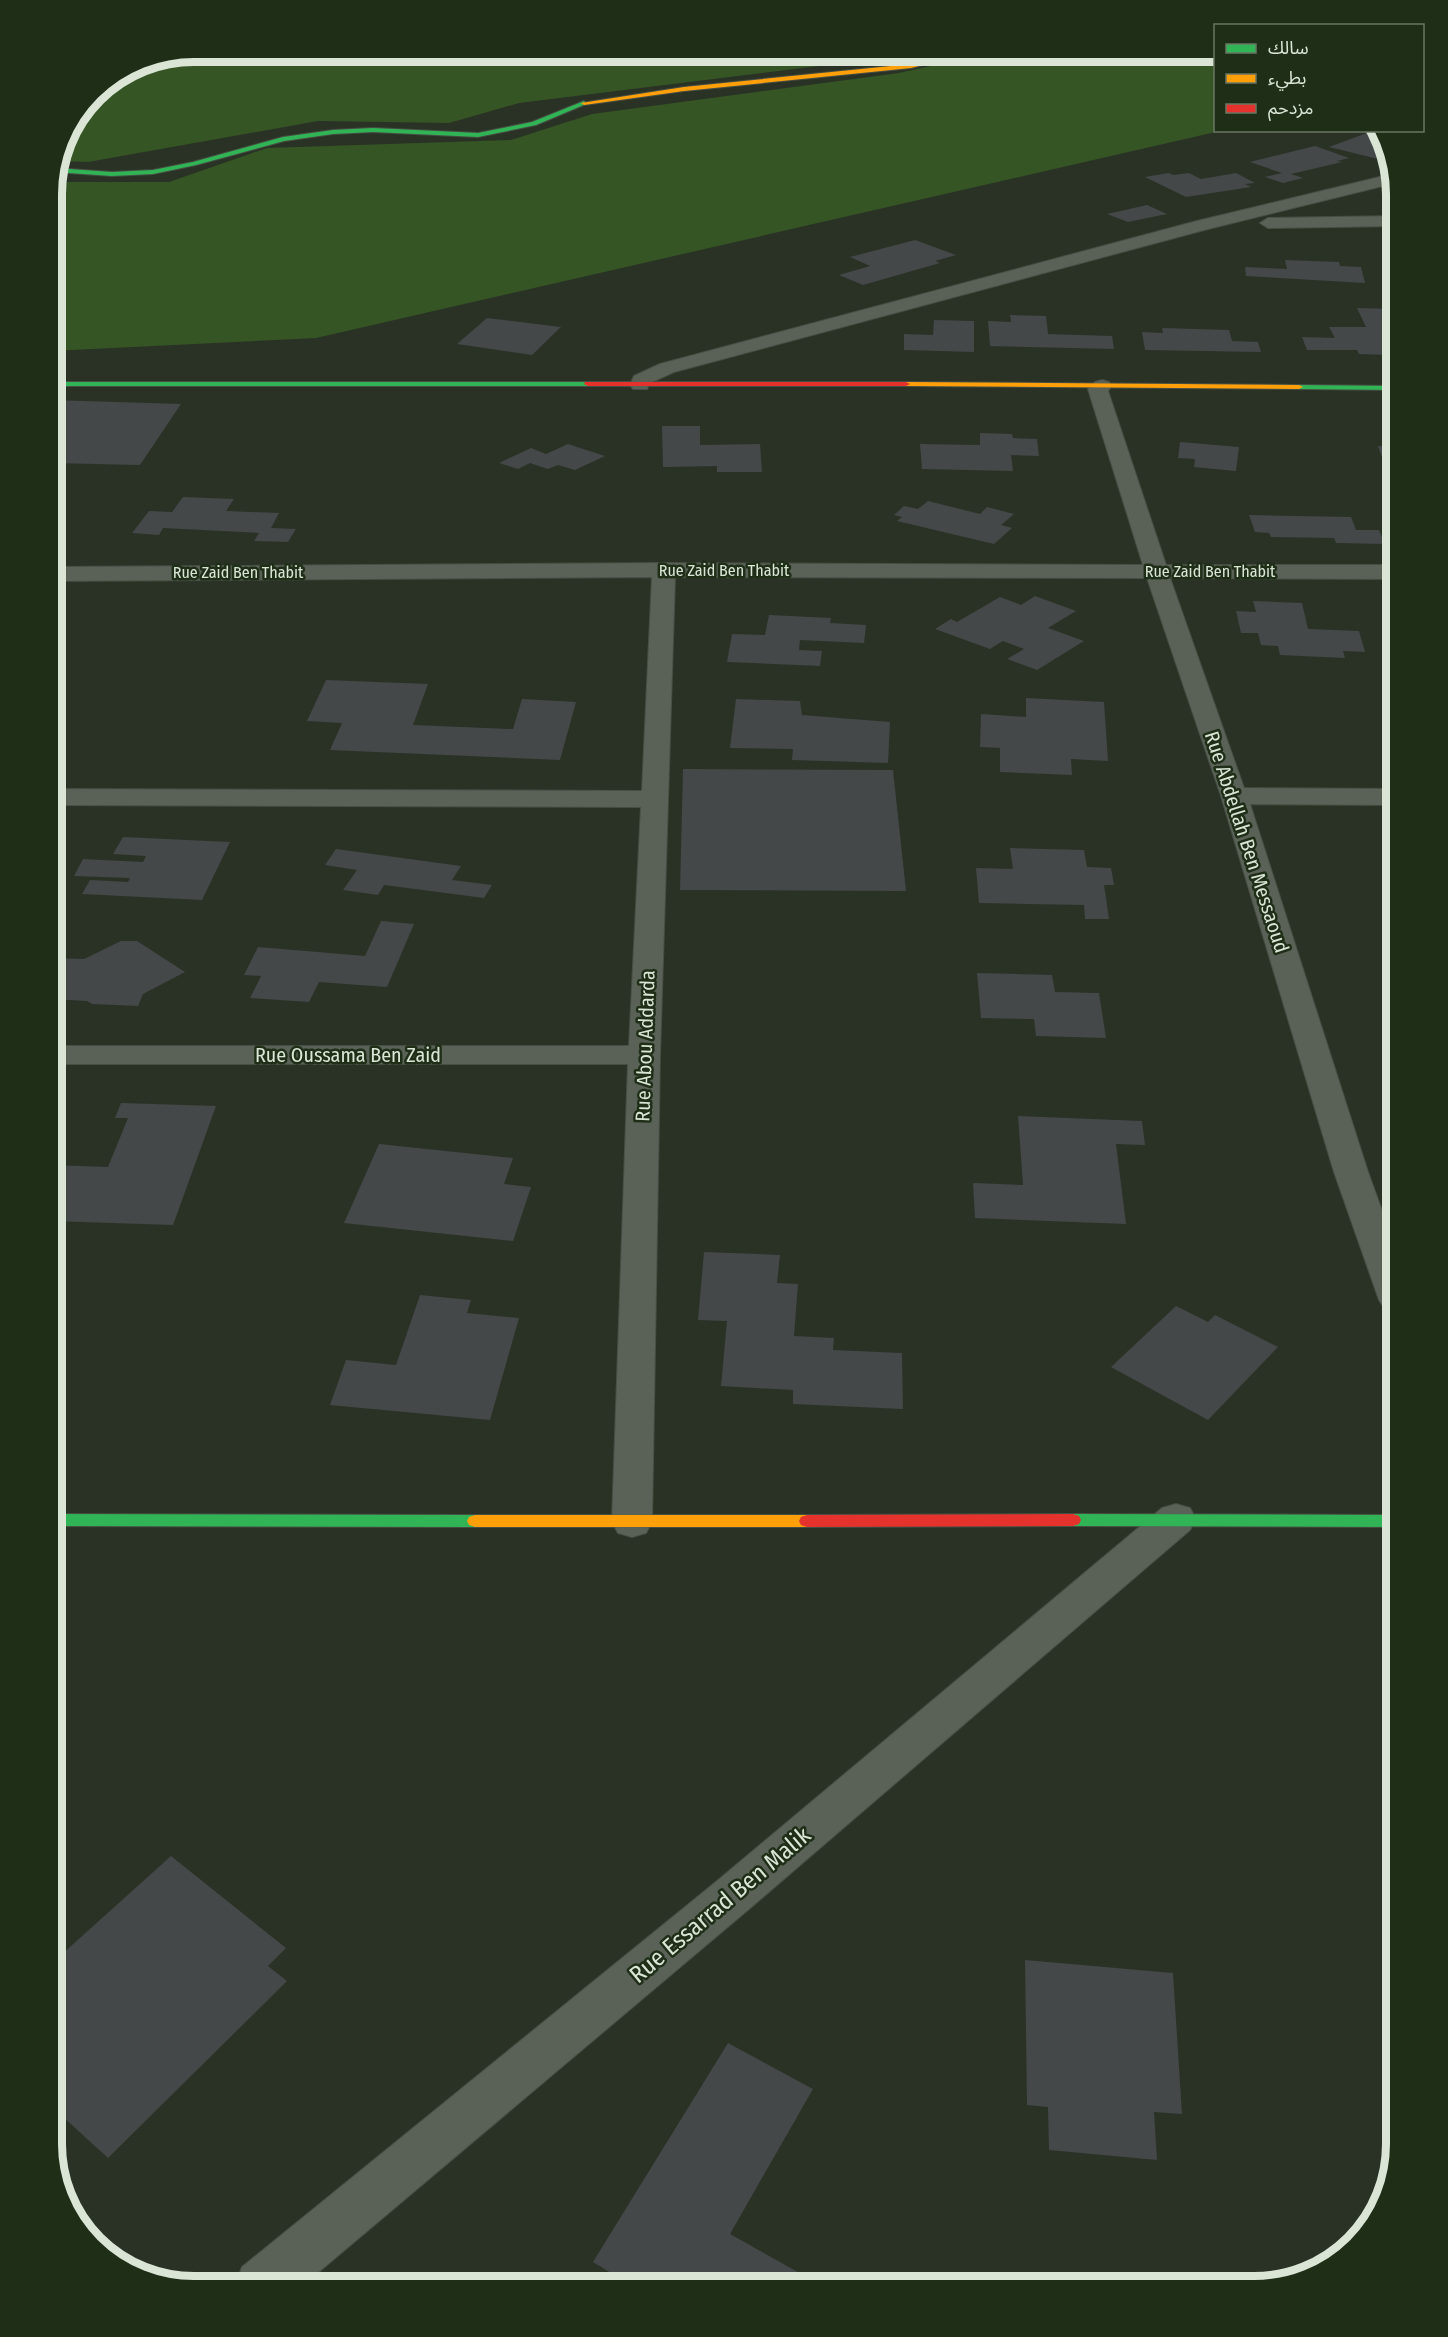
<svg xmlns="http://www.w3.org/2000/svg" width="1448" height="2337" viewBox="0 0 1448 2337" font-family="'Fira Sans Condensed','Noto Sans Arabic',sans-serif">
	<rect width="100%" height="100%" fill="#2a3226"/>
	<!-- green -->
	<path fill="#355524" d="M194 51H900L852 62 519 103 449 123 318 121 88 162 57 161 62 139 93 93 140 62Z
		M997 51H1215L1216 130 1220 131 316 338 51 351 52 182H169L267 148 511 140 592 114 899 73Z"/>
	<!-- building -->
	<path fill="#444848" d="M1375 130H1382L1388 155 1378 159 1329 147Z
		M1315 146 1349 158 1337 161 1342 162 1291 174 1303 178 1283 183 1265 177 1282 173 1250 162Z
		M1169 173 1173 175 1189 173 1201 179 1236 173 1255 183 1245 184 1251 187 1186 197 1145 177Z
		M1147 205 1167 214 1128 222 1107 214Z
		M915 240 956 255 935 261 940 263 863 285 839 275 870 266 850 257Z
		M1285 260 1339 262 1340 266 1361 267 1365 283 1246 276 1245 267 1287 269Z
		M1357 308 1396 309 1397 347H1387L1392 355 1359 354 1357 350H1307L1302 337 1335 338 1329 327H1366Z
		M1010 315 1046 316 1048 334 1112 336 1114 349 990 346 988 321 1011 322Z
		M487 318 561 327 532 355 457 344Z
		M934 320 974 321V352L904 350V334L933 335Z
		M1162 328 1229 330 1232 341 1258 342 1261 352 1145 350 1142 332 1163 333Z
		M51 400 181 404 140 465 51 463Z
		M662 426H700V445L760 444 762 472H717V466L663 467Z
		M980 433 1012 434 1013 438 1037 439 1039 456 1011 455 1013 471 922 469 920 444 980 445Z
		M1180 442 1239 447 1236 471 1194 467 1195 459 1178 458Z
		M568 444 605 456 575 470 558 465 548 469 530 463 518 469 499 463 531 448 546 454Z
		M1378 446 1397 447V467L1385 466Z
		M183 497 234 499 226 511 279 513 271 528 296 529 288 542 254 541 259 533 163 528 159 535 132 533 149 511 172 512Z
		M928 501 980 514 987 507 1014 514 1001 525 1012 528 994 544 897 521 902 517 894 515 904 506 918 509Z
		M1249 515 1351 517 1356 530H1379L1385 544 1336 543 1334 538 1271 537 1269 533 1255 532Z
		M1035 596 1076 611 1048 628 1084 641 1037 670 1007 659 1024 649 1003 641 990 649 935 629 951 619 957 622 1000 597 1021 605Z
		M1253 601 1302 603 1308 629 1359 631 1365 652 1343 651 1345 658 1280 655 1278 646 1261 645 1258 633H1241L1236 611 1256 612Z
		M769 615 831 618 830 623 866 625 864 643 800 640 799 650 822 651 820 666 727 662 732 634 765 635Z
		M326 680 428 684 413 725 513 729 522 699 576 702 560 760 330 750 342 723 307 721Z
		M1026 698 1104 702 1108 761 1071 759 1072 775 1000 772V748L980 747 981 714 1026 717Z
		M736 699 800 701 802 715 890 722 888 763 792 760 793 749 730 748Z
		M683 769 893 770 906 891 680 890Z
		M123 837 230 842 202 900 82 894 90 880 128 882 130 878 74 876 83 859 143 862 146 856 113 854Z
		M1010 848 1084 850 1087 867 1111 868 1114 885H1104L1109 919H1085L1084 905 979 903 976 868 1013 869Z
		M336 849 461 866 452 880 492 885 484 898 384 885 378 895 343 890 357 870 325 865Z
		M381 921 414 924 387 987 319 982 309 1002 250 998 261 976 244 975 258 947 365 956Z
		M121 941H137L185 972 143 994 138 1006 92 1004 87 1001 51 999V958L84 959Z
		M977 973 1052 975 1055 992 1099 993 1106 1038 1036 1036 1034 1019 981 1018Z
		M121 1103 216 1106 173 1225 51 1221V1165L108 1167 128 1118H115Z
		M1018 1116 1142 1121 1145 1145 1116 1144 1126 1224 975 1218 973 1183 1023 1185Z
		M379 1144 513 1158 504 1184 531 1187 513 1241 344 1223Z
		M704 1252 780 1255 777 1283 798 1284 794 1336 834 1338 833 1350 902 1353 903 1409 793 1404V1390L721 1386 727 1321 698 1320Z
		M420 1295 471 1300 467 1313 519 1318 490 1420 330 1405 346 1360 396 1365Z
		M1176 1306 1208 1322 1215 1315 1278 1347 1208 1420 1111 1367Z
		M171 1856 286 1948 268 1966 287 1981 108 2158 51 2106V1964Z
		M1025 1960 1173 1973 1182 2114 1154 2112 1157 2160 1049 2150 1048 2107 1027 2105Z
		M728 2043 813 2089 730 2234 812 2280 809 2286H632L593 2262Z"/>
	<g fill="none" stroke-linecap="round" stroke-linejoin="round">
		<defs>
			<path id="street" d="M1392 174 1395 183 1208 229 674 372 650 383 647 389H633L630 385 634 376 660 364 1197 221Z
				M1397 216V226L1268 228 1260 223 1268 218Z
				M1102 380 1109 382 1112 386 1108 391 1166 565H1397V579L1170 578 1244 788 1397 789V805L1250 804 1368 1172 1397 1252V1312L1385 1309 1379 1300 1334 1172 1221 796 1147 578 675 577 660 1055 652 1522 646 1533 632 1537 618 1533 612 1522 628 1064H51V1046H629L641 807 51 805V789L642 791 652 577 51 581V567L664 563 1143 565 1088 389 1095 382Z
				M1176 1504 1190 1508 1196 1519 1190 1530 749 1909 302 2286H235L242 2267 717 1881 1162 1508Z"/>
			<path id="fast" d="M584 101 586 104 536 125 478 137 373 132 333 134 284 141 196 165 153 174 112 176 54 172 55 168 112 172 153 170 193 162 283 137 333 130 373 128 478 133 532 122Z
				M51 382H588L592 384 588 386H51Z
				M1296 385 1397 386V390L1299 389 1295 387Z
				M51 1514 475 1515 481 1517 483 1521 481 1525 475 1527 51 1526Z
				M1073 1514 1397 1515V1527L1073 1526 1067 1524 1065 1520 1067 1516Z"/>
			<path id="slow" d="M967 51H978L911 68 684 91 584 105 581 103 684 87 911 64Z
				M903 382 1299 385 1303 387 1299 389 906 386H903Z
				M475 1515H807L813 1517 815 1521 813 1525 807 1527H475L469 1525 467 1521 469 1517Z"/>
			<path id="jam" d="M585 382H906L910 384 906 386H588L584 384Z
				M1073 1514 1079 1516 1081 1520 1079 1524 1073 1526 807 1527 801 1525 799 1521 801 1517 807 1515Z"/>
		</defs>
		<!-- street casing -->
		<use href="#street" stroke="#474e43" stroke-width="2"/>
		<!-- fast casing -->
		<use href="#fast" stroke="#474e43" stroke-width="2"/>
		<!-- slow casing -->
		<use href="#slow" stroke="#474e43" stroke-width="2"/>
		<!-- jam casing -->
		<use href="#jam" stroke="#474e43" stroke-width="2"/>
		<!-- street -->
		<use href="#street" fill="#5a6157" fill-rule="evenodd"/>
		<!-- fast -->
		<use href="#fast" fill="#30b455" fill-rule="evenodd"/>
		<!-- slow -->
		<use href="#slow" fill="#ff9f0a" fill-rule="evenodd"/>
		<!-- jam -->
		<use href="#jam" fill="#e5322d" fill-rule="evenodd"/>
	</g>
	<g text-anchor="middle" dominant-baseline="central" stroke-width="5" stroke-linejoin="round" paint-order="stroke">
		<!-- far-street labels -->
		<g font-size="16" fill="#dae5d6" stroke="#1e2e17">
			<text x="724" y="570">Rue Zaid Ben Thabit</text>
			<text x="1210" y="571">Rue Zaid Ben Thabit</text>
			<text x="238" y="572">Rue Zaid Ben Thabit</text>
		</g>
		<!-- street labels -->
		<g font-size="20" fill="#dae5d6" stroke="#1e2e17">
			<text transform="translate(1247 842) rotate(72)">Rue Abdellah Ben Messaoud</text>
			<text transform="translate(645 1046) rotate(-88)">Rue Abou Addarda</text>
			<text x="348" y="1055">Rue Oussama Ben Zaid</text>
		</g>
		<!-- near-street labels -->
		<g font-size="24" fill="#dae5d6" stroke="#1e2e17">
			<text transform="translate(720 1905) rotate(-40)">Rue Essarrad Ben Malik</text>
		</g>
	</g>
	<!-- crop -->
	<path d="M0 0H1448V2337H0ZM194 62H1254A132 132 0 0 1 1386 194V2144A132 132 0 0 1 1254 2276H194A132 132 0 0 1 62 2144V194A132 132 0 0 1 194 62Z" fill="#1e2e17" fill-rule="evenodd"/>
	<path fill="none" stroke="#dae5d6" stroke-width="8" d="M194 62H1254A132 132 0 0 1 1386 194V2144A132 132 0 0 1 1254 2276H194A132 132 0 0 1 62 2144V194A132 132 0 0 1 194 62Z"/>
	<!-- legend -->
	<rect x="1214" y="24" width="210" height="108" fill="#1e2e17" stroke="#697763" stroke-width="1.5"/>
	<rect x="1226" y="44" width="30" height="9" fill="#30b455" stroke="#697763" stroke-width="1.5"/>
	<text x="1268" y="54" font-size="18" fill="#dae5d6">سالك</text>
	<rect x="1226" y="74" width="30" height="9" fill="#ff9f0a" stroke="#697763" stroke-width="1.5"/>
	<text x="1268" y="84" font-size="18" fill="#dae5d6">بطيء</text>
	<rect x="1226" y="104" width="30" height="9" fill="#e5322d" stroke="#697763" stroke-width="1.5"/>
	<text x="1268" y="114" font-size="18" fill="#dae5d6">مزدحم</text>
</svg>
